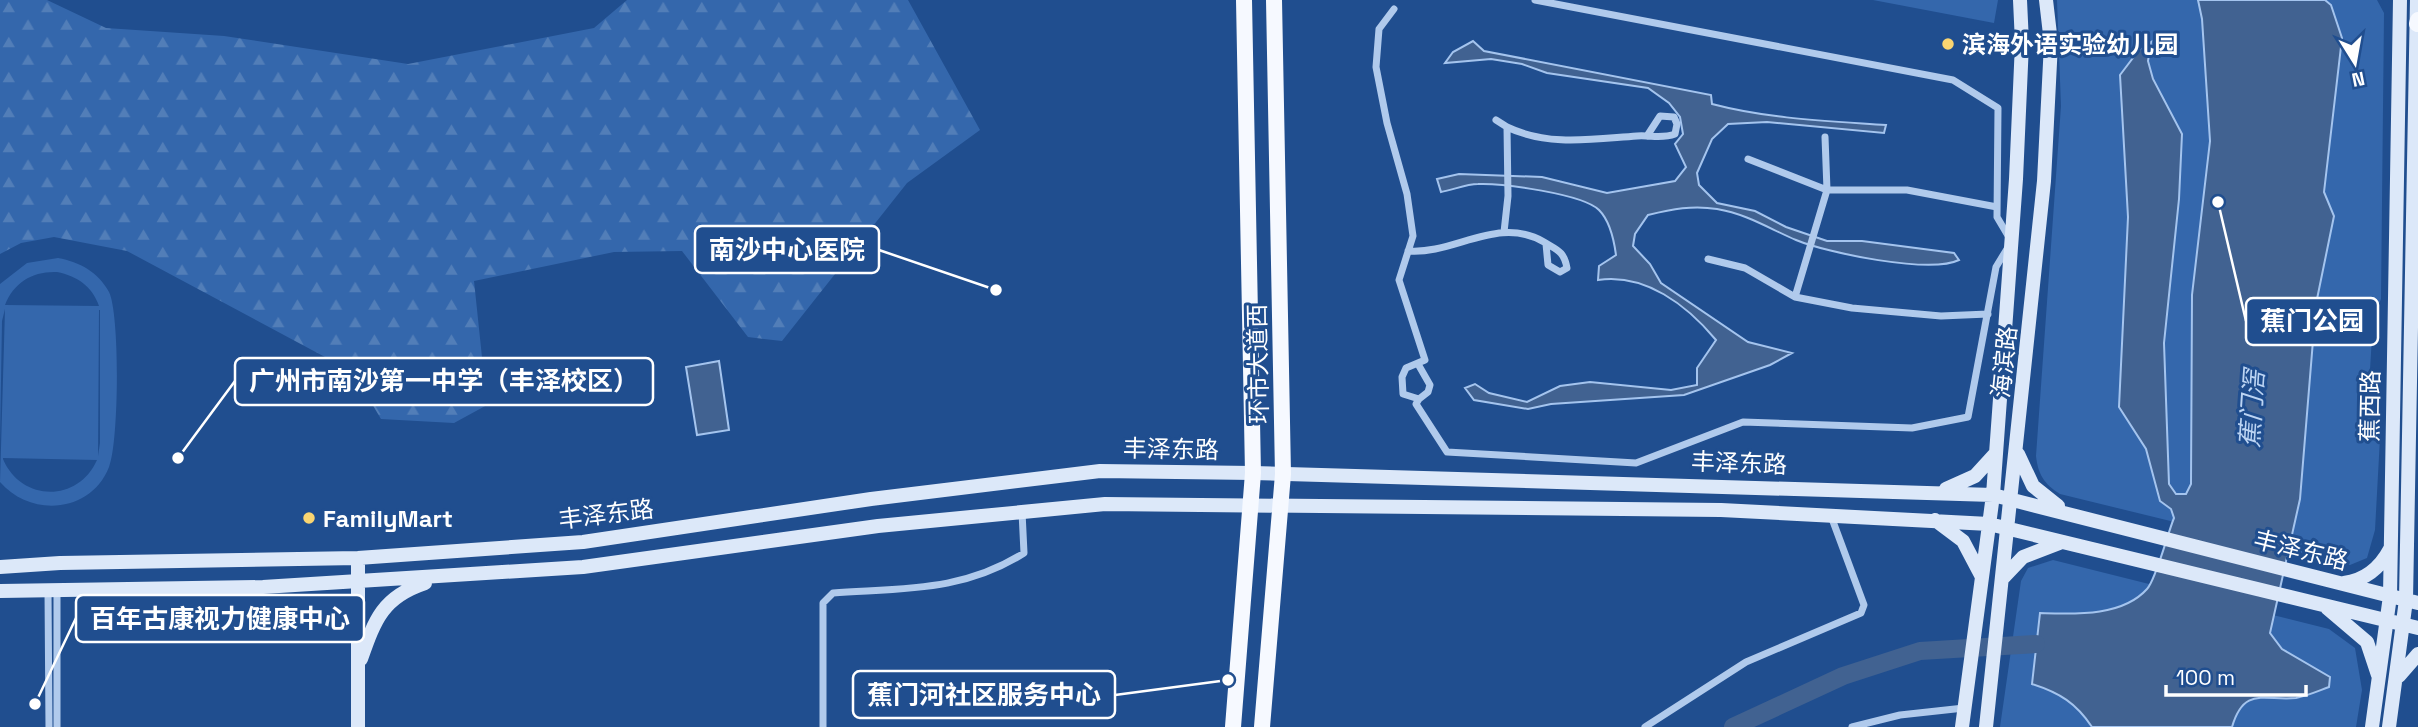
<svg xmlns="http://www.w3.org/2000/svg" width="2418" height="727" viewBox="0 0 2418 727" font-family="'Space Grotesk','Noto Sans SC',sans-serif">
	<defs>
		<pattern id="forest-firs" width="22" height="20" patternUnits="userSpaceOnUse" patternTransform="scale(1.75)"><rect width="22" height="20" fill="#3467ac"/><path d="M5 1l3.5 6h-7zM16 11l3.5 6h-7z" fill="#527eb8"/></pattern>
	</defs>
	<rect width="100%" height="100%" fill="#204e8f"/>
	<!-- forest -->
	<path fill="url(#forest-firs)" d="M0 0H47L106 28 224 36 408 64 594 28 627 0H908L980 130 907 183 782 341 748 337 682 251 614 252 474 281 487 405 454 423 381 419 353 372 127 251 54 237 21 243 0 254Z"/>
	<!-- park -->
	<path fill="#3467ac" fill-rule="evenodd" d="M1873 0H1998L1994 23Z
		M2057 0H2377L2384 13 2381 299 2373 319 2369 387 2380 438 2375 530 2367 558 2350 565 2060 494C2044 484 2038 474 2036 456L2061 106Z
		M58 258C80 262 98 272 109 292 120 314 119 443 109 467 91 513 31 518 0 482L5 309 2 321 0 441V284L27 263ZM57 272C77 276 92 286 99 306L5 305C14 282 33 271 57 272ZM100 310V443L98 456 99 310ZM3 459V458L97 460C78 503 21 502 3 459Z
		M2053 560 2329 629 2355 648 2362 690 2356 727H2000L2021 581 2028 568Z"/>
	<!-- water -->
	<path fill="#416291" stroke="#a4c4ee" stroke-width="2" d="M2198 0H2325L2331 5 2342 38 2324 192 2334 216 2316 304 2300 499 2270 633 2282 649 2330 677 2329 687C2318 691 2307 696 2296 698 2264 701 2244 686 2232 727H2092C2076 703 2060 693 2032 684L2040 613C2074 614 2122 617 2147 589 2156 580 2168 532 2174 518L2171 509 2160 501 2146 449 2119 407 2128 217 2120 75 2139 50 2151 42 2148 61 2153 79 2182 134 2179 199 2164 343 2169 484 2176 494H2186L2191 484 2192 295 2210 141 2202 19Z
		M1473 41 1484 51 1711 95 1712 104C1769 119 1828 121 1886 125L1884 133 1767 122 1728 124 1712 139 1697 173 1699 185 1717 203 1755 211 1786 227 1827 241H1862L1954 253 1959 260C1930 274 1827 253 1796 240 1770 229 1747 214 1717 209 1693 205 1672 209 1648 215L1635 234 1633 246 1650 264 1661 283 1748 342 1792 353 1770 365 1684 395 1551 404 1528 409 1474 400 1465 388 1475 384 1489 393 1527 402 1560 386 1590 382 1671 390 1697 385V368L1716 340C1687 305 1645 273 1598 280L1599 266 1616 255C1614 240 1610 221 1599 210 1583 194 1502 183 1478 184 1466 184 1453 190 1441 192L1437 179 1459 174 1542 177 1607 193 1675 181 1686 167 1675 144 1683 134 1680 117 1669 103 1648 88 1547 73 1522 64 1491 59 1445 63 1453 52Z
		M719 361 729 430 697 435 686 367Z"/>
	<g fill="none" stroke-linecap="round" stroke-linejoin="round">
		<!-- river -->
		<path stroke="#416291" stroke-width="18" d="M1733 727 1843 676 1920 651 2036 644"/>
		<!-- street -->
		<path stroke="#b0caec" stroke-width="7" d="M1535 0 1953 80 1998 108 1997 217 2010 239
			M1394 9 1379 29 1376 67 1387 123 1407 194 1413 236 1399 280 1425 360 1406 368 1402 377 1403 394 1419 399 1428 392 1430 385 1418 364
			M1496 120 1507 127 1508 196 1504 232
			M1507 127C1549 147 1593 139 1637 136 1651 135 1662 139 1675 134L1677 124 1674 117 1660 116 1647 136
			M1748 159 1827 190 1825 137
			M1408 251C1454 255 1498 215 1544 242 1557 250 1564 251 1567 268L1560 272 1548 265 1546 244
			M1708 259 1745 268 1795 297 1852 308 1941 316 1988 314
			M1795 297 1827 190H1907L1997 207
			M1419 399 1416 404 1447 452 1636 463 1743 422 1912 428 1968 417 1996 267 2007 249
			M48 590 49 727
			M57 727V590
			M823 727V603L833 593C903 588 963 592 1024 553L1022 512
			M1645 727 1746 662 1861 613 1864 605 1831 516
			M1852 727 1900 715 1964 708"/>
		<!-- secondary -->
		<path stroke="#dce8f9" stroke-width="14" d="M2018 454 2033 486 2058 506
			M1946 489 1975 476 1996 453
			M1935 520 1963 541 1982 577
			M358 558V727
			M0 567 60 563 358 558 583 542 871 499 1100 471 1253 473 1993 495 2418 603
			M2003 578 2023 557 2062 542
			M2344 583C2366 580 2380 568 2390 549
			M0 591 263 587 583 567 878 526 1105 504 1721 510 1989 524 2418 628
			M2327 608 2367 642 2378 675
			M361 659C375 619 383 597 425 583
			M2399 676 2418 654
			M1962 727 1993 495 2016 179 2022 43 2020 0
			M1986 727 2044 181 2051 43 2046 0
			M2372 727 2390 596 2400 0
			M2389 727 2406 600 2417 0"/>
		<!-- primary -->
		<path stroke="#f6f9ff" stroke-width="16" d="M2417 24 2418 20
			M1233 727 1253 473 1244 0
			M1262 727 1283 474 1274 0"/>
	</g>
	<!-- markers -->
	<g fill="#fad571" stroke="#204e8f" stroke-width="2.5">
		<circle cx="1948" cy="44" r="7"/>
		<circle cx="309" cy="518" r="7"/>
	</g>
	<g text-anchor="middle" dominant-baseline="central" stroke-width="6" stroke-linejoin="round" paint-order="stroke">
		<!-- poi labels -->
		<g font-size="24" font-weight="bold" fill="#fff" stroke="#204e8f" text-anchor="start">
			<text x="1962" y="44">滨海外语实验幼儿园</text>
			<text x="323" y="518">FamilyMart</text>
		</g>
		<!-- street labels -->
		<g font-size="24" fill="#fff" stroke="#204e8f">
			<text transform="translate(2004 362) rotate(-84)">海滨路</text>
			<text transform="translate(1258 364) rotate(-91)">环市大道西</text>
			<text transform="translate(2370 406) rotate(-89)">蕉西路</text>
			<text transform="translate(1171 449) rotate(1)">丰泽东路</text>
			<text transform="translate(1739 463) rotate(2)">丰泽东路</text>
			<text transform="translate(606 514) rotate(-7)">丰泽东路</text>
			<text transform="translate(2301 550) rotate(14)">丰泽东路</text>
		</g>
		<!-- water labels -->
		<g font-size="26" font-style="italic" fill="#bcd4f3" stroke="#204e8f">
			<text transform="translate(2252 409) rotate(-86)">蕉门滘</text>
		</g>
	</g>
	<!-- callouts -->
	<path fill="none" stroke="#fff" stroke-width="2.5" d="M996 290L879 250M2218 202L2246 321M178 458L235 381M35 704L76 618M1228 680L1115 695"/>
	<g fill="#fff" stroke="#204e8f" stroke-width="2.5">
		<circle cx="996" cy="290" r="7"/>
		<circle cx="2218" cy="202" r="7"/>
		<circle cx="178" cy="458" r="7"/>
		<circle cx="35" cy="704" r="7"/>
		<circle cx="1228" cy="680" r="7"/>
	</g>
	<g fill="#204e8f" stroke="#fff" stroke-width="2.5">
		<rect x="695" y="226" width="184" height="47" rx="7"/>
		<rect x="2246" y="298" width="132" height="47" rx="7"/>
		<rect x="235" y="358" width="418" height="47" rx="7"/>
		<rect x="76" y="595" width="288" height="47" rx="7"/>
		<rect x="853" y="671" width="262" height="47" rx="7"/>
	</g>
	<g font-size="26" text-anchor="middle" font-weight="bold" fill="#fff">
		<text x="787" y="259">南沙中心医院</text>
		<text x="2312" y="330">蕉门公园</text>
		<text x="444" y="390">广州市南沙第一中学（丰泽校区）</text>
		<text x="220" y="628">百年古康视力健康中心</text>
		<text x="984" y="704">蕉门河社区服务中心</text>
	</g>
	<!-- north arrow -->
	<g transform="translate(2355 63) rotate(169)" stroke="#204e8f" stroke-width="5" paint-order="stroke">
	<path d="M0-5L12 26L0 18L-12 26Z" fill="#ffffff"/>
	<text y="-10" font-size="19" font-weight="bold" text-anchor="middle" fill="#ffffff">N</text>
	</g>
	<!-- scale -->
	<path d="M2166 685v10h140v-10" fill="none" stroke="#ffffff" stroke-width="3.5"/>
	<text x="2176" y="685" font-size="21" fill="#ffffff" stroke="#204e8f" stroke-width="5" paint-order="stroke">100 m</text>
</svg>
